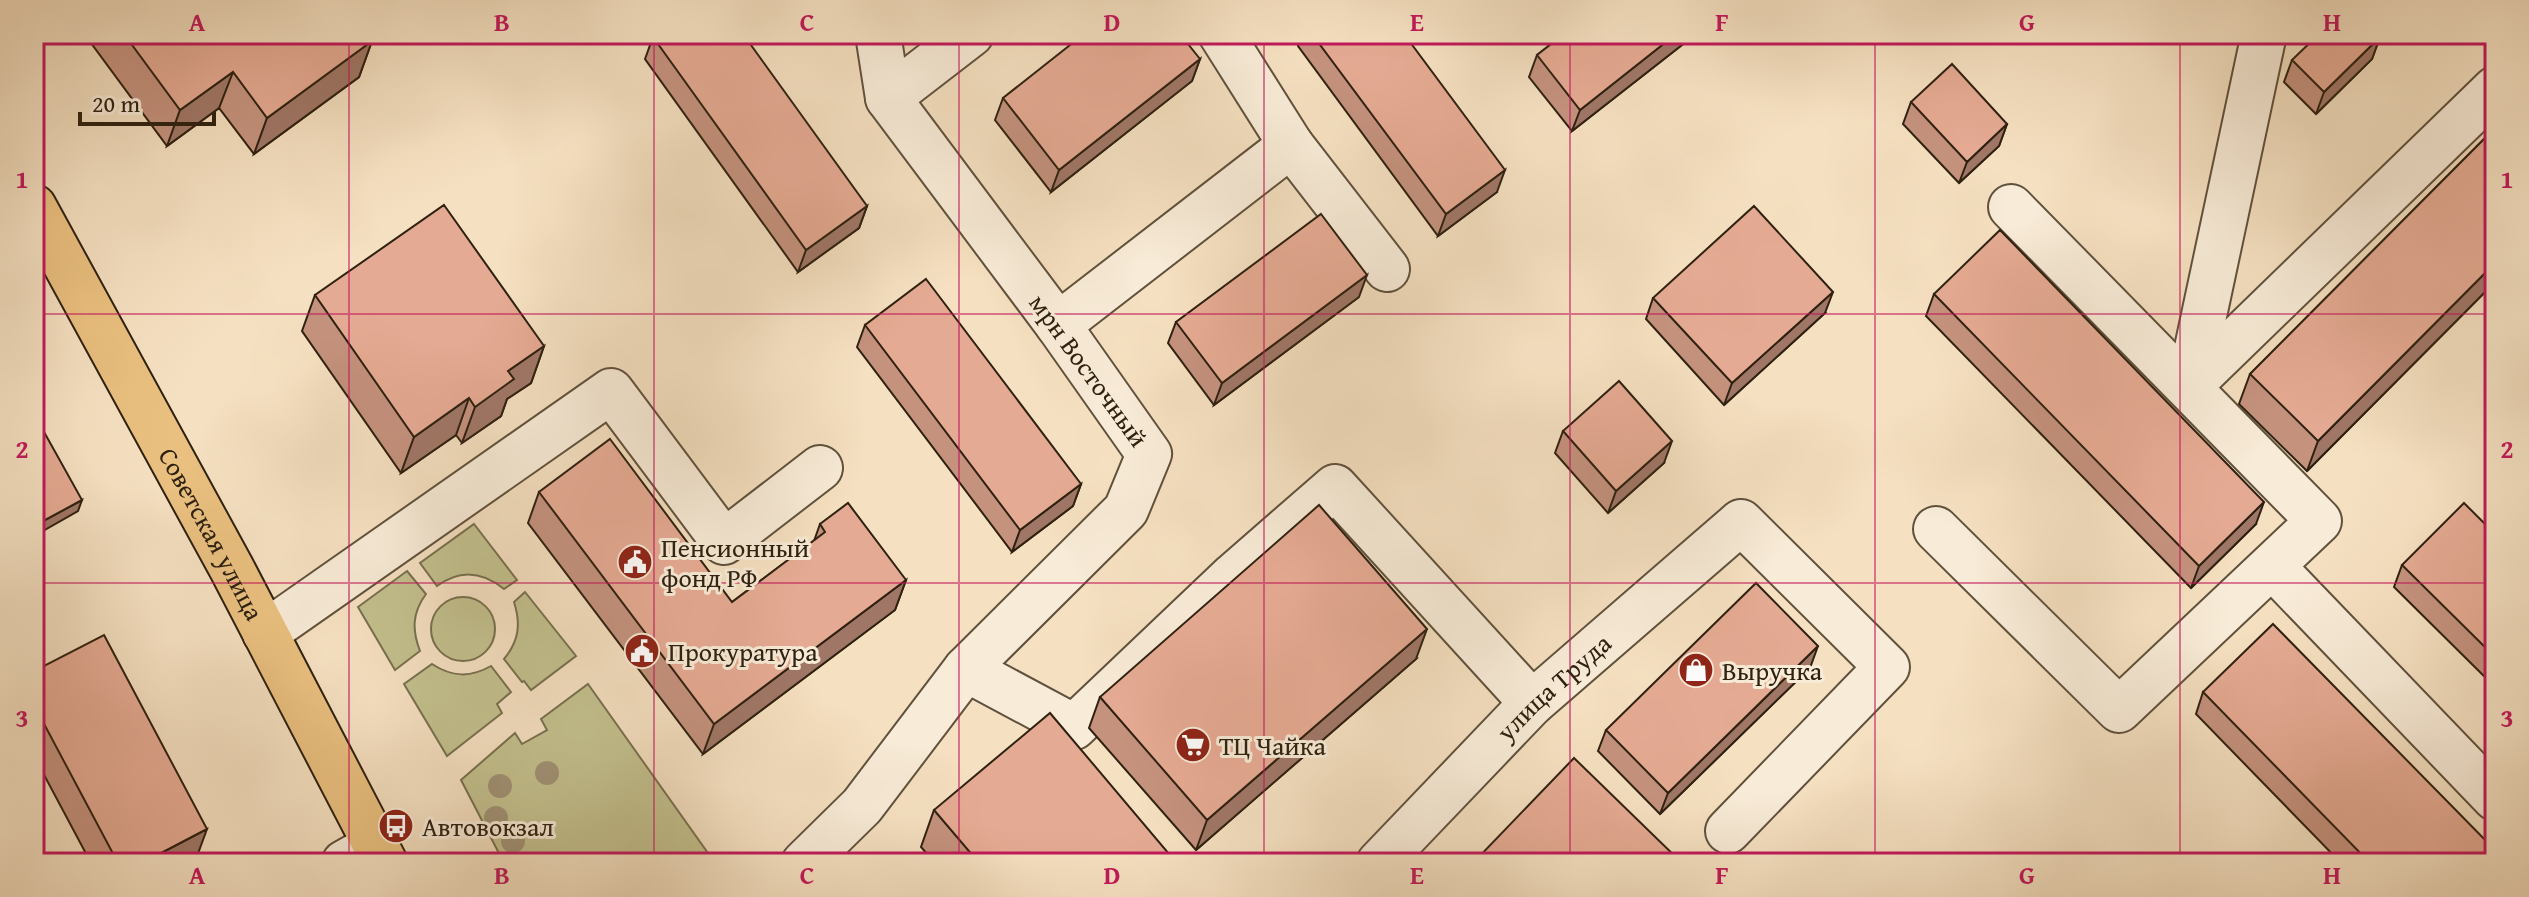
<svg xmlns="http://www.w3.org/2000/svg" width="2529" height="897" viewBox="0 0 2529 897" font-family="'Gentium Book Plus',serif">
	<rect width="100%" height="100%" fill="#f5e0c1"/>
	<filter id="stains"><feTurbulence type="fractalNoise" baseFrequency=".0025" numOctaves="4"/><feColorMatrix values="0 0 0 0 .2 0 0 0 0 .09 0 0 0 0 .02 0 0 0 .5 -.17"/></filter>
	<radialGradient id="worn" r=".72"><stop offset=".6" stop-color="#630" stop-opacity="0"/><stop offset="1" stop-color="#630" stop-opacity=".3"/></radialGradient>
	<!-- green -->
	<path fill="#c3c08e" stroke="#78704f" stroke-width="2" d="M474 524 517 580 504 589C483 572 460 569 437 586L420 563Z
		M407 571 426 594C412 613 412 630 420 651L395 670 358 607Z
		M525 592 576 656 531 690 524 681 522 682 504 659C519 641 521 624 514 602Z
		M431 629a32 32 0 1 1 64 0a32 32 0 1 1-64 0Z
		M432 664C452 677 470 678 491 666L511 692 497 704 502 713 447 756 404 684Z
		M588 684 715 863H504L461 780 515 733 522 744 547 730 541 719Z"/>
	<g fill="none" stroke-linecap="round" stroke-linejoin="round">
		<defs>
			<g id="minor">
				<path d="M888 98 971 34"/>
				<path d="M1291 145 1387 269"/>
				<path d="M1058 325 1291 145 1221 34"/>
				<path d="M2189 386 2495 89"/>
				<path d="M2189 386 2264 34"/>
				<path d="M1936 529 2119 710 2319 521 2011 207"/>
				<path d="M2272 566 2495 798"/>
				<path d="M265 633 611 391 724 542 820 468"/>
				<path d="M966 669 1074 727 1234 575 1335 487 1532 703"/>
				<path d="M344 863 376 845"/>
				<path d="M804 863 862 806 966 669 1126 510 1149 454 1058 325 888 98 878 34"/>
				<path id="s1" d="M1379 863 1532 703 1741 522 1887 667 1728 831"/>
			</g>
			<g id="major">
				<path id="s2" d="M34 207 232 569 385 863"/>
			</g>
		</defs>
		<!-- minor casing -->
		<use href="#minor" stroke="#60513c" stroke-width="48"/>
		<!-- major casing -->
		<use href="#major" stroke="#2e2110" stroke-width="48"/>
		<!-- minor -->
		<use href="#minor" stroke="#f8ebd7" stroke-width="44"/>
		<!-- major -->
		<use href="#major" stroke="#eac080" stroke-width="44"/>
	</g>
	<!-- trees -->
	<g fill="#a09175">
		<circle cx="547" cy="773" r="12"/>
		<circle cx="500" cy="786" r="12"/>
		<circle cx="496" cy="818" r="12"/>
		<circle cx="513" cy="841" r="12"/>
	</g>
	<!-- wall -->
	<path fill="#c5927e" stroke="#2e2110" stroke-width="2" d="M94 34H367L372 41 359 77 254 154 219 108 167 146 91 43Z
		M1302 34H1404L1497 192 1438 236 1298 46Z
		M1564 34H1696L1572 131 1529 77 1537 55Z
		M653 37 867 206 859 228 798 272 645 59Z
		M2380 37 2372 59 2316 114 2284 82 2292 60Z
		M1200 59 1192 81 1051 192 995 120 1003 98Z
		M1911 102 2007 124 1999 146 1959 183 1903 124Z
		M2495 128V282L2307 471 2239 404 2250 374Z
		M1934 294 2256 524 2191 588 1926 316Z
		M315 295 544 346 531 383 507 399 501 416 462 443 456 435 401 473 302 331Z
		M1359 297 1214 405 1168 343 1176 322Z
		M1653 298 1825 313 1724 405 1646 319Z
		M865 325 1081 484 1073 506 1012 552 857 347Z
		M1563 431 1664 463 1608 513 1555 453Z
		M539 492 732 602 814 541 820 524 906 580 895 610 703 754 528 523Z
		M2495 534V687L2394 587 2402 565Z
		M1416 659 1196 850 1089 728 1100 697Z
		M1810 668 1660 814 1598 751 1606 730Z
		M34 671 196 859 188 863H91L34 756Z
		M2203 692 2495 863H2341L2196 714Z
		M934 810 1174 863H935L921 847Z"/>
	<!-- shaded-wall -->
	<path fill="#a07767" stroke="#2e2110" stroke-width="2" d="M1676 34H1696L1572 131 1580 110Z
		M2380 37 2372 59 2316 114 2324 92Z
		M372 41 359 77 254 154 267 118Z
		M1200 59 1192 81 1051 192 1059 170Z
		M233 72 219 108 167 146 180 110Z
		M2007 124 1999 146 1959 183 1967 162Z
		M1505 170 1497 192 1438 236 1446 214Z
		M867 206 859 228 798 272 806 250Z
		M2495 263V282L2307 471 2318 441Z
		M1367 275 1359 297 1214 405 1222 383Z
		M1833 292 1825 313 1724 405 1732 383Z
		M544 346 531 383 507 399 501 416 462 443 475 407 508 371Z
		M469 398 456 435 401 473 414 437Z
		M1672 441 1664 463 1608 513 1616 491Z
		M1081 484 1073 506 1012 552 1020 530Z
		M82 500 78 511 34 536V526Z
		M2264 502 2256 524 2191 588 2199 566Z
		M906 580 895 610 703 754 714 724Z
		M1427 629 1416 659 1196 850 1207 820Z
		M1818 646 1810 668 1660 814 1668 793Z
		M207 829 196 859 188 863H142Z"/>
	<!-- building -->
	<path fill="#e5aa93" stroke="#2e2110" stroke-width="2" d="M124 34H367L372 41 267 118 233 72 180 110Z
		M657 34H743L867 206 806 250 653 37Z
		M1084 34H1180L1200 59 1059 170 1003 98Z
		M1312 34H1404L1505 170 1446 214Z
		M1564 34H1676L1580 110 1537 55Z
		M2319 34H2377L2380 37 2324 92 2292 60Z
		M1952 64 2007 124 1967 162 1911 102Z
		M2495 128V263L2318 441 2250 374Z
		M444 205 544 346 508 371 514 379 475 407 469 398 414 437 315 295Z
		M1754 206 1833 292 1732 383 1653 298Z
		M1321 214 1367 275 1222 383 1176 322Z
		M2000 230 2264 502 2199 566 1934 294Z
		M926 279 1081 484 1020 530 865 325Z
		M1619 381 1672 441 1616 491 1563 431Z
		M34 414 82 500 34 526Z
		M610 439 732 602 825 532 820 524 848 503 906 580 714 724 539 492Z
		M2464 503 2495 534V657L2402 565Z
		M1319 505 1427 629 1207 820 1100 697Z
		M1756 583 1818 646 1668 793 1606 730Z
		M2273 624 2495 850V863H2370L2203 692Z
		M104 635 207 829 142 863H118L34 705V671Z
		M1050 713 1175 861 1172 863H979L934 810Z
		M1574 758 1682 863H1473Z"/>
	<!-- grid -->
	<path fill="none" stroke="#c2185b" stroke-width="2" stroke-opacity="0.55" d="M349 34V863M654 34V863M959 34V863M1264 34V863M1570 34V863M1875 34V863M2180 34V863M34 314H2495M34 583H2495"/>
	<!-- icons -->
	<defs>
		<symbol id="civic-disc" viewBox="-11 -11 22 22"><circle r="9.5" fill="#8f2418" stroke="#f8ebd7"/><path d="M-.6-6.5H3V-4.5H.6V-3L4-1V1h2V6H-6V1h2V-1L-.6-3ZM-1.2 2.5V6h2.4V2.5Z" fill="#fff"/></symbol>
		<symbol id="shop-disc" viewBox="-11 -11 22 22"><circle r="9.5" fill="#8f2418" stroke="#f8ebd7"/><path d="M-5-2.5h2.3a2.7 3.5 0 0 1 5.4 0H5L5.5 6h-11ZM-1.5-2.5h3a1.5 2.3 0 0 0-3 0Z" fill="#fff"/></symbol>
		<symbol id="supermarket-disc" viewBox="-11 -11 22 22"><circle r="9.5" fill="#8f2418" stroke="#f8ebd7"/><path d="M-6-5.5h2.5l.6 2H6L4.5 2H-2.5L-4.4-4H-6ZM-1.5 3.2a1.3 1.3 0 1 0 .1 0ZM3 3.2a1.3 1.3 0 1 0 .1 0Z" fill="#fff"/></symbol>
		<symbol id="bus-disc" viewBox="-11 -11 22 22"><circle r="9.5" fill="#8f2418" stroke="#f8ebd7"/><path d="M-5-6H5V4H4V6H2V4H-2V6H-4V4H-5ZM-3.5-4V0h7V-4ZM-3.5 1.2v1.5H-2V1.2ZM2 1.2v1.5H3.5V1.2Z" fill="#fff"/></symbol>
	</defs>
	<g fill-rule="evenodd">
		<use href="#civic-disc" x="615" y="542" width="40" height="40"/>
		<use href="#civic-disc" x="622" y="631" width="40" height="40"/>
		<use href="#shop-disc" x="1676" y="650" width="40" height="40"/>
		<use href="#supermarket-disc" x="1173" y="725" width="40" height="40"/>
		<use href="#bus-disc" x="376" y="806" width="40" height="40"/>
	</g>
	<g text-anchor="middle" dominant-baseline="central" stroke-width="6" stroke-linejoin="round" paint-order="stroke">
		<!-- street labels -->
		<g font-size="26" fill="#2e2110" stroke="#f8ebd7">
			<text transform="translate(1089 370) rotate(54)">мрн Восточный</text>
			<text stroke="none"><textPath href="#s2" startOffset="372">Советская улица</textPath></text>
			<text stroke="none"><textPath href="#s1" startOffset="248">улица Труда</textPath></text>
		</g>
		<!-- poi labels -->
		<g font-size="26" fill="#2e2110" stroke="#f8ebd7" text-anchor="start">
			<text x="661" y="547">Пенсионный<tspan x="661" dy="30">фонд РФ</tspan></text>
			<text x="668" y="651">Прокуратура</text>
			<text x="1722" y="670">Выручка</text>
			<text x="1219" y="745">ТЦ Чайка</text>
			<text x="422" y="826">Автовокзал</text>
		</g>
	</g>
	<!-- margin -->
	<rect width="2529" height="897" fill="none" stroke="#f5e0c1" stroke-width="88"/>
	<!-- scale -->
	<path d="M80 112v12h134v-12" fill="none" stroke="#2e2110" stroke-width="4"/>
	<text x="92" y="112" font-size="24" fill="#2e2110" stroke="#f8ebd7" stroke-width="6" paint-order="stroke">20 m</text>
	<rect x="44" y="44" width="2441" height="809" fill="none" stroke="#c2185b" stroke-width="3"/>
	<g font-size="26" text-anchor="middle" font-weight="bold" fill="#c2185b">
		<text x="197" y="31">A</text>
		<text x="502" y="31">B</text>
		<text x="807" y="31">C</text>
		<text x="1112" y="31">D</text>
		<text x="1417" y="31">E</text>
		<text x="1722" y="31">F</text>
		<text x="2027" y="31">G</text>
		<text x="2332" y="31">H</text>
		<text x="22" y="188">1</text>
		<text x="2507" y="188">1</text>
		<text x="22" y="458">2</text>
		<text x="2507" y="458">2</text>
		<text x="22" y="727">3</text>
		<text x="2507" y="727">3</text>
		<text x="197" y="884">A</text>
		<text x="502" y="884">B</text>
		<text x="807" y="884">C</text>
		<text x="1112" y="884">D</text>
		<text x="1417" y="884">E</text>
		<text x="1722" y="884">F</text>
		<text x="2027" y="884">G</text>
		<text x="2332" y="884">H</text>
	</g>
	<rect width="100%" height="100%" filter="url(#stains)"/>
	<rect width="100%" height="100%" fill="url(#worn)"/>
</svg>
